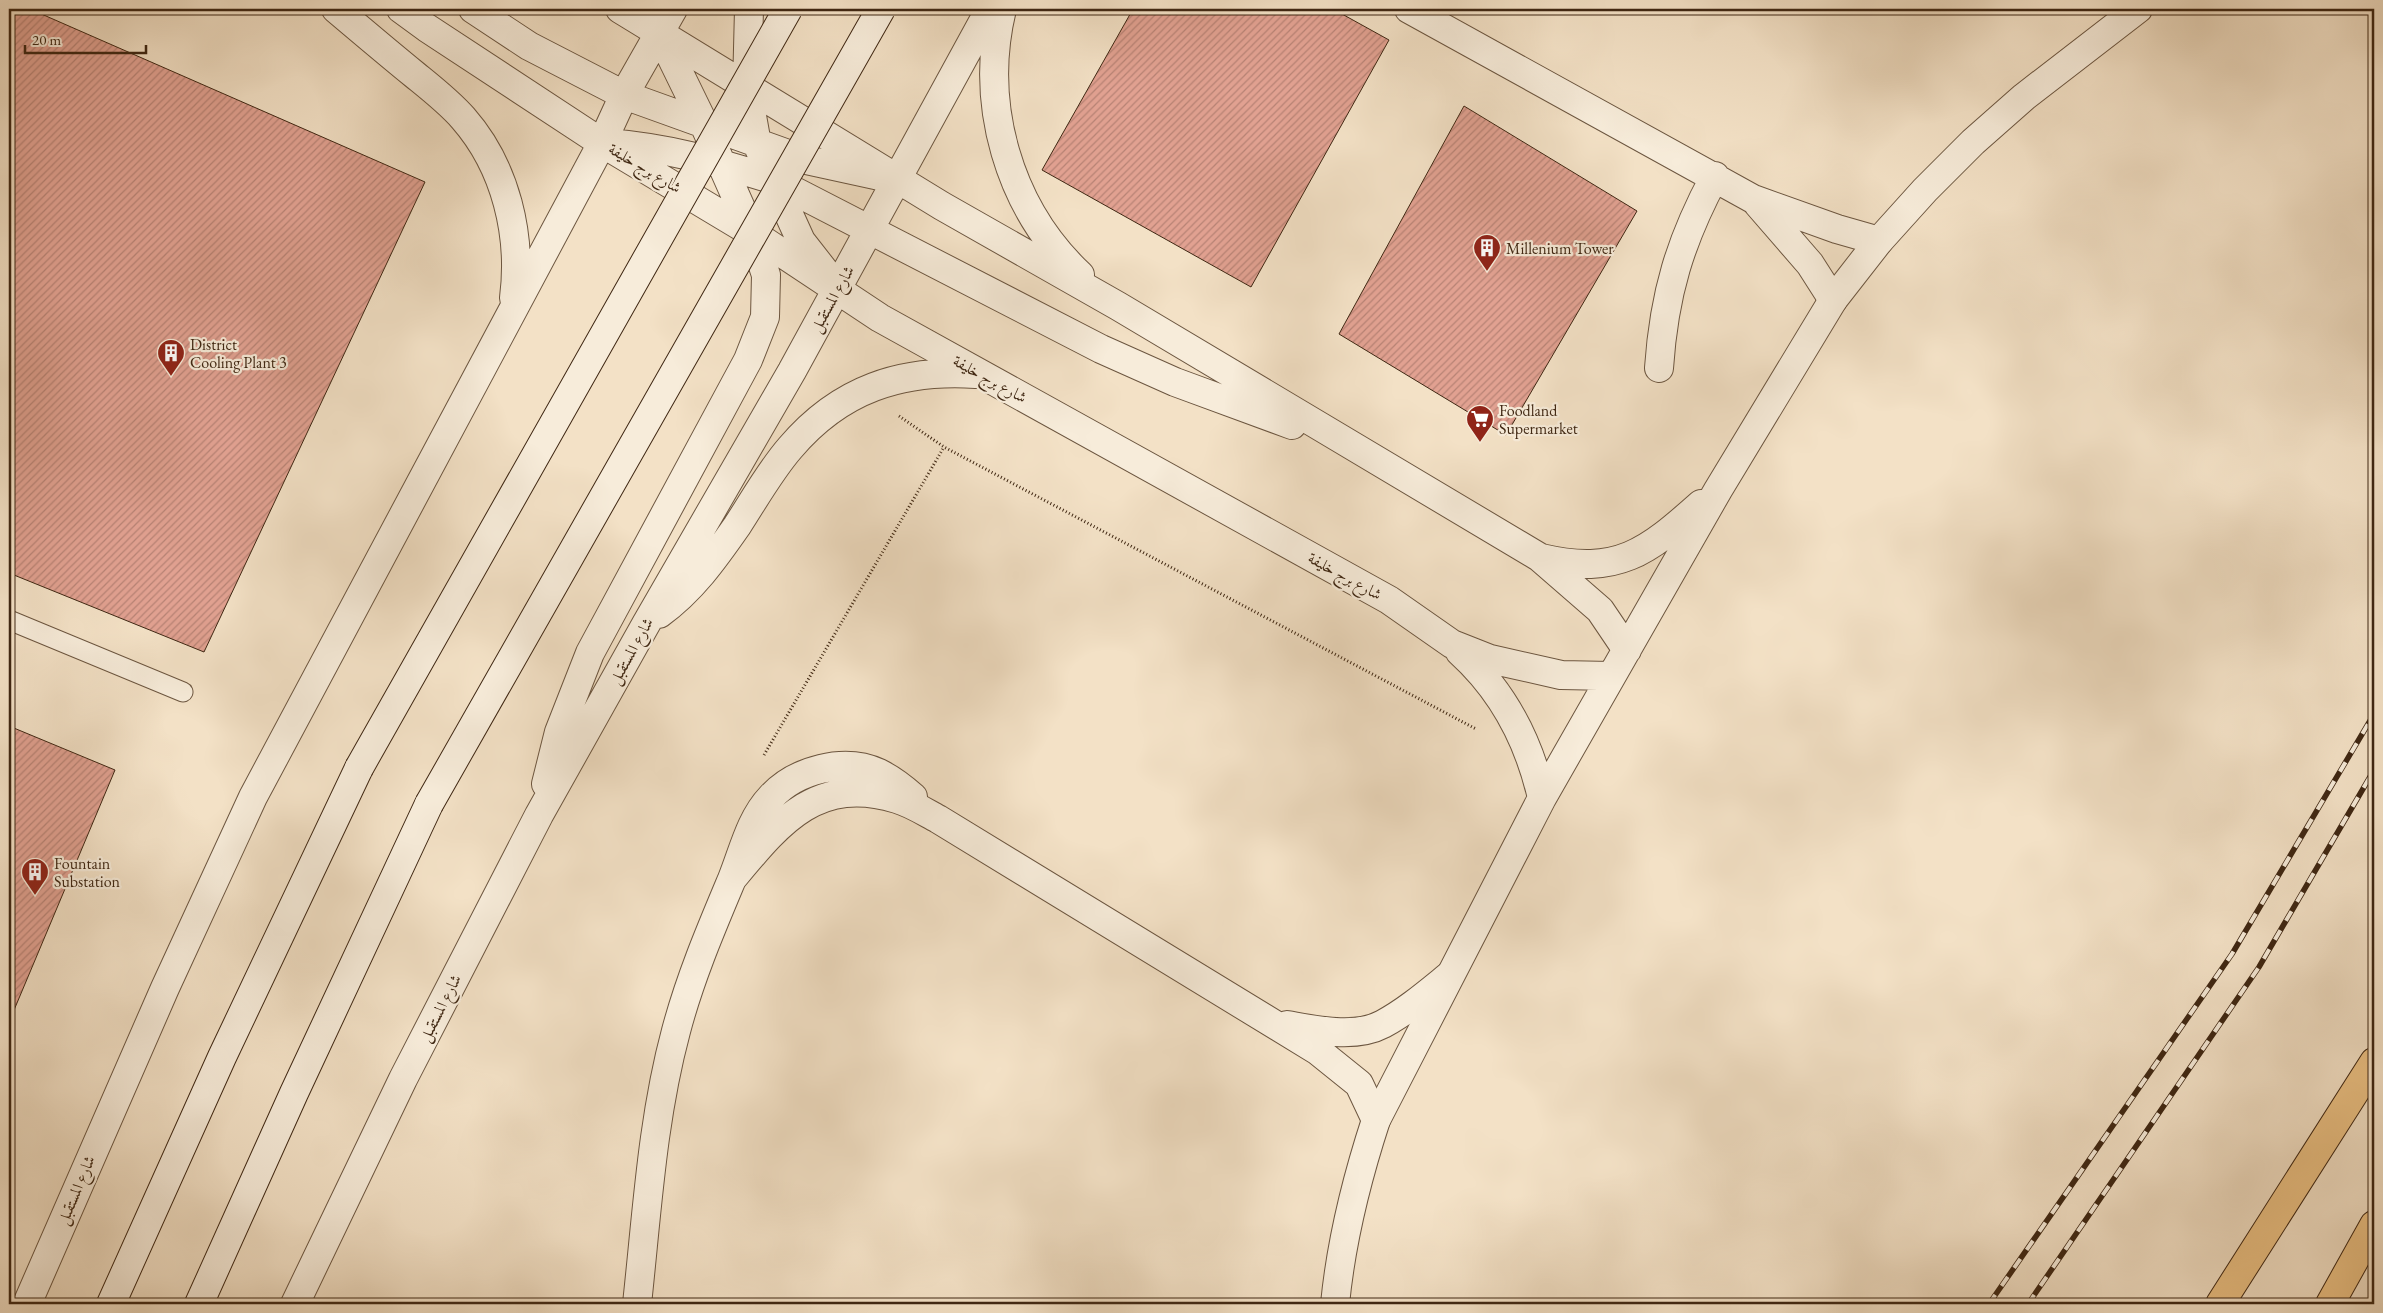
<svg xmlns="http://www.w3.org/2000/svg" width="2383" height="1313" viewBox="0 0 2383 1313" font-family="'EB Garamond',Amiri,serif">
	<defs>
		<pattern id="building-hatch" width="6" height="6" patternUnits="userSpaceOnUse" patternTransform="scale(1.25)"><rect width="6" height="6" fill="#e1a191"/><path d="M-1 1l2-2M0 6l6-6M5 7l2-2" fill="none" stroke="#b88375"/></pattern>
	</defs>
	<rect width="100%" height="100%" fill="#f3e1c6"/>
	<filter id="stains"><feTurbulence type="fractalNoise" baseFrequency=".004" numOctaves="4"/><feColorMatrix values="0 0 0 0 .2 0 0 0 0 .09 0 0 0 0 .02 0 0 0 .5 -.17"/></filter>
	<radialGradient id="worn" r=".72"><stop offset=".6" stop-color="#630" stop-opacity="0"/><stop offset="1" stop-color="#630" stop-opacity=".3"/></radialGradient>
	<!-- building -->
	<path fill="url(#building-hatch)" stroke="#3f2713" d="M9 9H30L425 182 204 652 9 573Z
		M1133 9H1333L1389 40 1251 287 1042 170Z
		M1464 106 1637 211 1506 435 1339 334Z
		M9 726 115 770 9 1022Z"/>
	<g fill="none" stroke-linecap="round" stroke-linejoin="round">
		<defs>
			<path id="service" d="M9 620 183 692"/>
			<path id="minor" d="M1409 9 1753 199 1837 229 1879 241
				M1758 204 1810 264 1833 300
				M1659 368C1664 294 1680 241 1715 176
				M732 879C778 824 816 774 897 799 911 803 925 812 938 819L1318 1051 1359 1084 1376 1120
				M1287 1025C1316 1030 1355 1039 1383 1024 1407 1011 1428 993 1449 976
				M637 1304C647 1213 652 1120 676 1031 690 978 711 929 732 879 743 852 750 819 771 797 796 770 844 757 879 773 891 779 903 788 913 797"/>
			<path id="tertiary" d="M336 9C362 31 388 53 415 75 431 88 449 102 463 118 506 167 522 235 514 298
				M401 9 427 28 602 143 752 233 880 318 1389 600 1452 644 1490 659 1561 675 1611 676
				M473 9 529 46 624 95 802 159 880 176
				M620 9 942 206 1118 306 1539 557 1600 610 1627 650
				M749 9 747 88 757 144 801 241 826 273
				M1002 9C979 104 1008 207 1080 275
				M608 143C669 148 713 161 771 179L1101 349 1175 382 1292 425
				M1541 558C1618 576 1647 552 1701 504
				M659 614C692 590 714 559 737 526 754 500 770 471 790 448 840 389 901 369 976 374
				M1460 652C1504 692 1529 741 1542 798
				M546 784 559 732 590 653 748 360 765 317 766 275 752 233 703 122 660 34
				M27 1304 165 988 253 797 602 143 624 95 673 9
				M295 1304 403 1079 539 815 646 624 792 371 990 9
				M1335 1304C1341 1243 1357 1178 1376 1120L1542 798 1718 490 1833 300 1879 241 1925 190 1973 142 2024 97 2138 9"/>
			<path id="secondary" d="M111 1304 222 1057 359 768
				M199 1304 294 1093 429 804"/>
			<path id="motorway" d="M2220 1304 2374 1062
				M2330 1304 2374 1225"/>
		</defs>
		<!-- service casing -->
		<use href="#service" stroke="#6c5640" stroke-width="21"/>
		<!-- minor casing -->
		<use href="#minor" stroke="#6c5640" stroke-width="30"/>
		<!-- tertiary casing -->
		<use href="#tertiary" stroke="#6c5640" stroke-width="30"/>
		<!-- secondary casing -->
		<use href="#secondary" stroke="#3f2713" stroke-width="30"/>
		<!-- motorway casing -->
		<use href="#motorway" stroke="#3f2713" stroke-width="30"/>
		<!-- path -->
		<path stroke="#3f2713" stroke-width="3" stroke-dasharray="1 2.5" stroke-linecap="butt" d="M899 416 944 447 1476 729
			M764 755 944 447"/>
		<!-- service -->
		<use href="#service" stroke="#f7ecda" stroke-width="19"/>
		<!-- minor -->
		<use href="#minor" stroke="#f7ecda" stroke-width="28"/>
		<!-- tertiary -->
		<use href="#tertiary" stroke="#f7ecda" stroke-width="28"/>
		<!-- secondary -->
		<use href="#secondary" stroke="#f7ecda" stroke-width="28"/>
		<!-- motorway -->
		<use href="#motorway" stroke="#eac083" stroke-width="28"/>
		<defs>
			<path id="rail" d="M1989 1304 2232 954 2374 714
				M2028 1304 2259 967 2374 770"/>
		</defs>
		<!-- rail casing -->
		<use href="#rail" stroke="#3f2713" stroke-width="5.5"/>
		<!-- rail -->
		<use href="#rail" stroke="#f7ecda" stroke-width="4" stroke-dasharray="11" stroke-linecap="butt"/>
		<defs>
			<path id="secondary-bridge" d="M359 768 788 9
				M429 804 881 9"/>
		</defs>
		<!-- secondary-bridge casing -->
		<use href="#secondary-bridge" stroke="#3f2713" stroke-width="30" stroke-linecap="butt"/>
		<!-- secondary-bridge -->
		<use href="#secondary-bridge" stroke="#f7ecda" stroke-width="28"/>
	</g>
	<!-- icons -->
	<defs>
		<symbol id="building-pin" viewBox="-11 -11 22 30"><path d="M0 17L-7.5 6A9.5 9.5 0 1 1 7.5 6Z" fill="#8f2418" stroke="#f7ecda"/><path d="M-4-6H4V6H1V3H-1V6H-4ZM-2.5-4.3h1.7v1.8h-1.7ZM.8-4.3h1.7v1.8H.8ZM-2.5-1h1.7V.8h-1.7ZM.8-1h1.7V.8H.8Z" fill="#fff"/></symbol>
		<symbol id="supermarket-pin" viewBox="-11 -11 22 30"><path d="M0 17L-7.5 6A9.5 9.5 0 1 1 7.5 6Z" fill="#8f2418" stroke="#f7ecda"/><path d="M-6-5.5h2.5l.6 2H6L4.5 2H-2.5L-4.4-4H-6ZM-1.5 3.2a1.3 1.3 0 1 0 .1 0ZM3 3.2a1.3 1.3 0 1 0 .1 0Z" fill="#fff"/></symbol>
	</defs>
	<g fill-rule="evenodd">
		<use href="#building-pin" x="1471" y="232" width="32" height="43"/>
		<use href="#building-pin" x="155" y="337" width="32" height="43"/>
		<use href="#supermarket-pin" x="1464" y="403" width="32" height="43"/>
		<use href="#building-pin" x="19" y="856" width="32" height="43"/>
	</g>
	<g text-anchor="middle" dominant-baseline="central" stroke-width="4.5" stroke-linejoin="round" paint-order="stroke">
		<!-- street labels -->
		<g font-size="16" fill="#3f2713" stroke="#f7ecda">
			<text transform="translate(645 168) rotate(31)">شارع برج خليفة</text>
			<text transform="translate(832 299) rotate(-61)">شارع المستقبل</text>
			<text transform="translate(990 379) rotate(29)">شارع برج خليفة</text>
			<text transform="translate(1345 576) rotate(29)">شارع برج خليفة</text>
			<text transform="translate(631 651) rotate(-61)">شارع المستقبل</text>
			<text transform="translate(440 1008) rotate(-63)">شارع المستقبل</text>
			<text transform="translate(76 1190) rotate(-67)">شارع المستقبل</text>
		</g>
		<!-- poi labels -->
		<g font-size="16" fill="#3f2713" stroke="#f7ecda" text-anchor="start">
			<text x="1506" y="248">Millenium Tower</text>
			<text x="190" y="344">District<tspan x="190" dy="18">Cooling Plant 3</tspan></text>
			<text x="1499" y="410">Foodland<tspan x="1499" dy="18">Supermarket</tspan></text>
			<text x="54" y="863">Fountain<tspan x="54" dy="18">Substation</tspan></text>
		</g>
	</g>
	<!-- margin -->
	<rect width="2383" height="1313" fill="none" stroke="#f3e1c6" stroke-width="30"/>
	<rect x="10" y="10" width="2363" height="1293" fill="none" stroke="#3f2713" stroke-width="2.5"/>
	<rect x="15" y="15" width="2353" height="1283" fill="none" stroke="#3f2713"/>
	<!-- scale -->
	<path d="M25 45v8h121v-8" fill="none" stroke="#3f2713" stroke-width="2.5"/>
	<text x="32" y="45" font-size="15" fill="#3f2713" stroke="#f7ecda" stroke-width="4" paint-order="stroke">20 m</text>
	<rect width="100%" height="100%" filter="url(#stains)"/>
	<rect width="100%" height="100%" fill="url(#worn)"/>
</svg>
